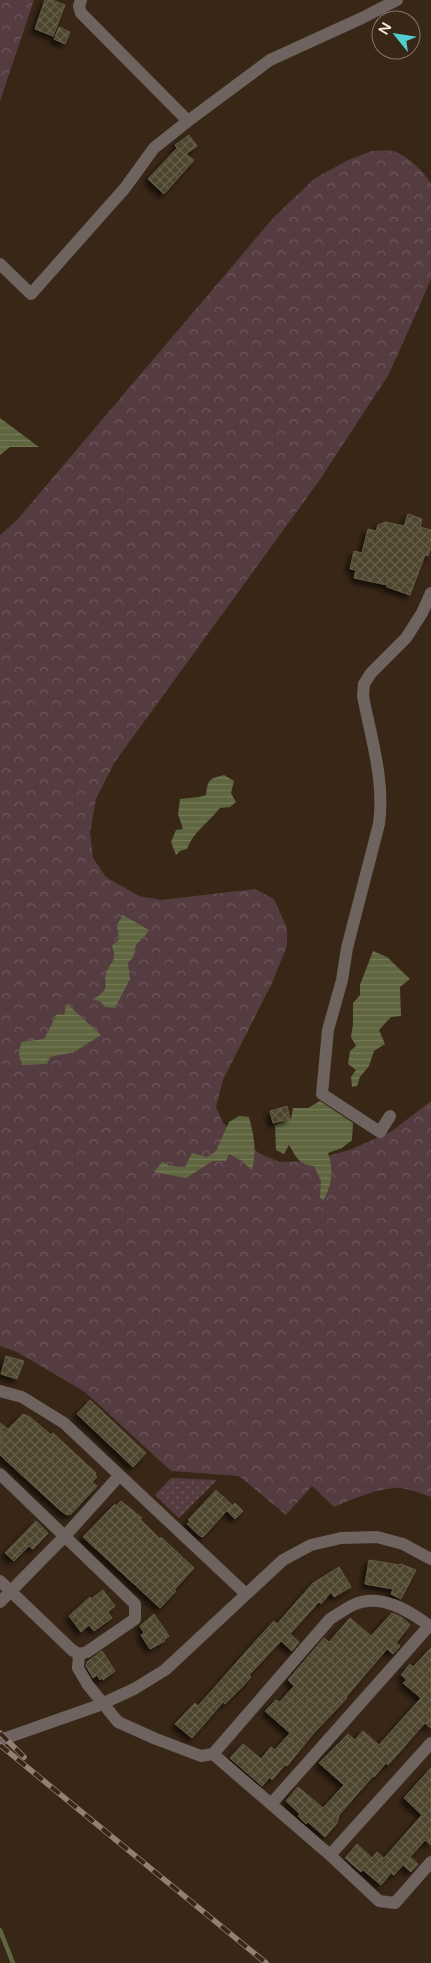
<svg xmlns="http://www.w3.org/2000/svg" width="431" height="1963" viewBox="0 0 431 1963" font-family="'Varela Round',sans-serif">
	<defs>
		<pattern id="forest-crowns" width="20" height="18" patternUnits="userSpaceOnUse" patternTransform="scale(1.25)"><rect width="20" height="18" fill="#553c41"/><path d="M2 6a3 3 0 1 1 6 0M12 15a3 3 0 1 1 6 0" fill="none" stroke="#6e585c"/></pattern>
		<pattern id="park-dots" width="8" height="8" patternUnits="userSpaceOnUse" patternTransform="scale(1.25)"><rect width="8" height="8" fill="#553c41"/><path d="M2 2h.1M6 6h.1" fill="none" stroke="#6e585c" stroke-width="1.8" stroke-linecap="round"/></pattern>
		<pattern id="water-rules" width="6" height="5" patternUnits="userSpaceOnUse" patternTransform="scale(1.25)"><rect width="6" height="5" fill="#5f653f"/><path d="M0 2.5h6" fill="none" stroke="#777b5a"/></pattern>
		<pattern id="building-cross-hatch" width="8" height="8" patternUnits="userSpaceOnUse" patternTransform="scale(1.25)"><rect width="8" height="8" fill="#4d442e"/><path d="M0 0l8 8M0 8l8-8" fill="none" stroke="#675f4c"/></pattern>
		<filter id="shadow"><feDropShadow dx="-4" dy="4" stdDeviation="2.5" flood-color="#0009"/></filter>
	</defs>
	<rect width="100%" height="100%" fill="#382617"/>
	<!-- forest -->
	<path fill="url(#forest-crowns)" d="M0 0H34L0 101Z
		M372 151C379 151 386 150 392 151 406 154 425 172 431 184V278L426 291 389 374 319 481 114 763 96 799 90 832 93 858 106 877 139 896 161 900 255 889 274 899 287 928V946L272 983 223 1080 216 1107 223 1123 239 1138 260 1154 280 1162 311 1161 352 1149 392 1131 431 1101V1497C420 1493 408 1488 396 1488 375 1489 353 1499 334 1507L312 1486 286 1515 239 1476 171 1471 85 1392 17 1352 0 1346V535L17 520 274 217 314 179 346 161Z"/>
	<!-- park -->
	<path fill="url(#park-dots)" d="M171 1478 217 1480 179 1518 155 1495Z"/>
	<!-- water -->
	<path fill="url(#water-rules)" d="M0 418 39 447H10L0 455Z
		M224 775 234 781 231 793 236 802 230 807 220 808C209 822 193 832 187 849L180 851 176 855 171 842 176 830 183 829 178 814 180 799 199 797 206 795C208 779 209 779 224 775Z
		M123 915 149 930C143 940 134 941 134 956L128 963 130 979 117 1004 114 1008 105 1007 101 1002 93 999C96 997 101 995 103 992 108 987 104 979 106 973 110 962 118 961 112 946L119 939 117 925Z
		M373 951 387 957 410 979 400 987 401 1016 391 1017 379 1030 385 1044 374 1051 369 1066 360 1077 357 1086 352 1087 351 1077 356 1070 348 1064 350 1051 356 1046 351 1037 353 1024V1003L360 995V985Z
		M67 1004 101 1035 74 1052 50 1057 47 1064 22 1065 19 1055 21 1042 44 1039 57 1014 64 1015Z
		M320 1101 353 1123 352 1140 342 1148 328 1153C334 1170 332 1185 323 1201L320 1197 321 1181 314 1166C299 1165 296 1157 289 1145L284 1154 276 1150 275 1125 291 1119 293 1108H308Z
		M239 1116 249 1117C254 1136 257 1150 252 1170L242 1161 229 1154 226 1161H213L186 1178 154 1172 162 1162 170 1166 185 1167 192 1153 207 1157 216 1151 229 1122Z"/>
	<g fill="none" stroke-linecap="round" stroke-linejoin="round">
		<!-- stream -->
		<path stroke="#5f653f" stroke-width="4.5" d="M0 1930 13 1963"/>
	</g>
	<!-- building -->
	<path fill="url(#building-cross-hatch)" stroke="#645b44" filter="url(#shadow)" d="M45 0H52L65 5 53 36 35 29Z
		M59 27 70 32 65 44 54 39Z
		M189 135 197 146 186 154 194 160 164 194 148 179 177 148 175 145Z
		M408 514 422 519 420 527 431 530V547L428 556 425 555 410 595 387 587V585L354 578 356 570 350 569 354 551 362 553 368 529 376 531 378 525 386 522 404 526Z
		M287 1106 290 1119 273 1123 270 1111Z
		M6 1356 24 1361 17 1379 1 1374Z
		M90 1400 146 1453 133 1467 77 1414Z
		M23 1414 30 1417 51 1435 53 1433 96 1473 95 1475 97 1477 92 1482 97 1486 70 1515 69 1514 67 1515 61 1511 0 1455V1423L8 1429Z
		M216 1490 232 1505 203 1537 200 1536 187 1524 190 1521 188 1520Z
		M121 1501 142 1518 140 1519 160 1539 161 1537 194 1568 174 1590 176 1591 160 1608 83 1537 115 1504 116 1506Z
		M235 1503 243 1511 235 1519 227 1511Z
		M36 1521 48 1533 33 1549 29 1546 14 1561 5 1553Z
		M369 1560 400 1565 401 1564 416 1570 401 1599 391 1594 393 1589 365 1584Z
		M339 1567 351 1587 334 1597 331 1592 321 1604 319 1602 316 1605 290 1634 299 1642 292 1651 281 1641 249 1675 251 1677 242 1687 225 1704 223 1702 192 1738 175 1724 195 1703 198 1706 252 1645 274 1621 277 1624 313 1583Z
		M103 1590 115 1606 108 1612 112 1618 94 1631 89 1625 81 1632 69 1616 90 1597 91 1599Z
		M392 1613 401 1617 410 1625 396 1643 400 1646 393 1654 387 1649 346 1697 347 1698 313 1734 287 1766 285 1765 272 1780 270 1777 262 1786 230 1758 243 1744 261 1759 271 1747 275 1750 290 1733 265 1711 276 1700 280 1702 294 1686 288 1680 324 1638 329 1642 350 1618 371 1636Z
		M154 1614 169 1636 164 1640 165 1641 150 1649 141 1635 144 1633 140 1626Z
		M431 1648V1728L425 1723 388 1765 386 1763 374 1777 373 1776 339 1815 337 1823 325 1837 308 1822 306 1824 298 1816 300 1814 286 1801 298 1787 323 1808 344 1785 319 1763 348 1734 355 1740 363 1731 379 1745 387 1736 421 1698 403 1683 407 1680 401 1675 410 1664 413 1667Z
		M102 1651 115 1671 103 1680 102 1678 100 1680 97 1675 93 1678 86 1666 87 1662Z
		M431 1768V1845L425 1840 410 1857 418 1864 411 1872 403 1865 394 1875 391 1873 381 1885 363 1870 361 1872 345 1858 357 1844 372 1858 377 1852 384 1858 422 1815 404 1798Z"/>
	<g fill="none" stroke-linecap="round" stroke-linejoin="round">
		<!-- minor -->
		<path stroke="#6f6360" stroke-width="12" d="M81 0 79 6 81 13 188 121
			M0 264 31 294 125 188 154 148 188 121 270 60 362 18 397 0
			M390 1116 380 1132 322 1094 328 1030 342 980 347 948 379 824C385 781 371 738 363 696L364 684 371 673 406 638 422 613 431 593
			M0 1474 135 1604V1619L87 1652 79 1654 72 1650 0 1581
			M0 1602 65 1536 119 1476
			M79 1654 78 1668 88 1685 118 1722 156 1739 201 1756 213 1754 330 1619C338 1614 345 1609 353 1605 380 1592 410 1611 431 1627
			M213 1754 330 1855 379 1901 395 1903 431 1862
			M271 1804 429 1626
			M330 1855 431 1743"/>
		<!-- tertiary -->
		<path stroke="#6f6360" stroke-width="12" d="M0 1391 22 1397 64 1423 246 1594
			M0 1740 97 1706 134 1689 165 1670 283 1560 311 1545 341 1538 377 1537 403 1544 431 1559"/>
		<defs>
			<path id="rail" d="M0 1733 24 1757
				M0 1745 266 1963"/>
		</defs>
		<!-- rail casing -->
		<use href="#rail" stroke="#918175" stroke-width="5.5"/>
		<!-- rail -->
		<use href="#rail" stroke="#382617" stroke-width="4" stroke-dasharray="11" stroke-linecap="butt"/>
	</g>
	<!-- north arrow -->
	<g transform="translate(396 35) rotate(300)"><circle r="24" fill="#382617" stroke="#857568"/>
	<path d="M0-4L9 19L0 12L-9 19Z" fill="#52cdd0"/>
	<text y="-8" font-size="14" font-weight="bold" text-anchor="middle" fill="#f8ece2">N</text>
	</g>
</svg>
